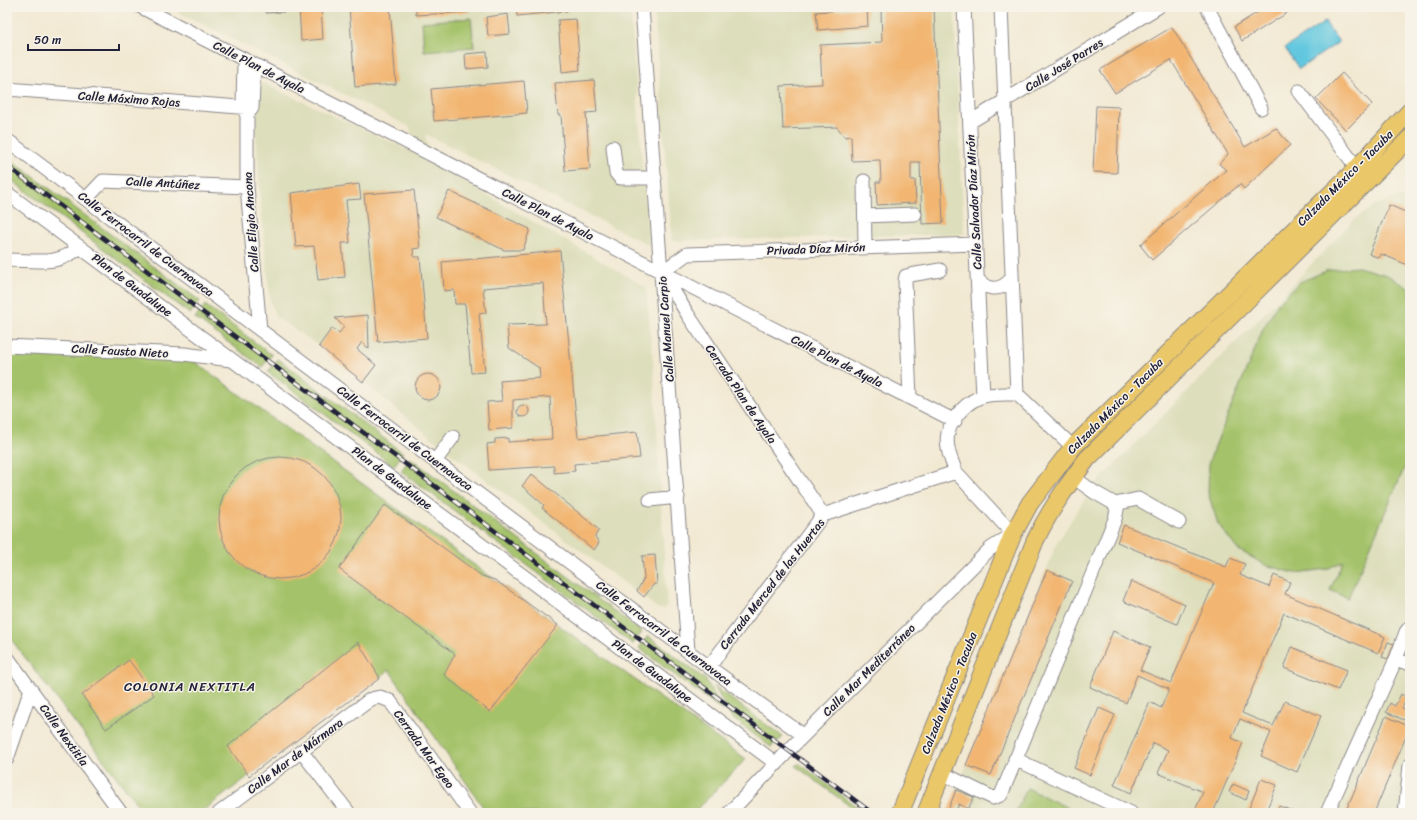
<svg xmlns="http://www.w3.org/2000/svg" width="1417" height="820" viewBox="0 0 1417 820" font-family="Sriracha,sans-serif">
	<rect width="100%" height="100%" fill="#f7f3e8"/>
	<filter id="ink" filterUnits="userSpaceOnUse"><feTurbulence type="fractalNoise" baseFrequency=".025" numOctaves="2"/><feDisplacementMap in="SourceGraphic" scale="8" xChannelSelector="R" yChannelSelector="G"/><feConvolveMatrix kernelMatrix="1 2 1 2 8 2 1 2 1" color-interpolation-filters="sRGB"/></filter>
	<filter id="wash" filterUnits="userSpaceOnUse"><feTurbulence type="fractalNoise" baseFrequency=".012" numOctaves="4" result="noise"/><feDisplacementMap in="SourceGraphic" scale="16" xChannelSelector="R" yChannelSelector="G"/><feGaussianBlur stdDeviation="0.9" result="paint"/><feColorMatrix in="noise" values="0 0 0 0 0 0 0 0 0 0 0 0 0 0 0 0 0 1.4 0 .05"/><feComposite in="paint" operator="in"/></filter>
	<g filter="url(#wash)">
		<rect width="100%" height="100%" fill="#f2e9d3"/>
		<!-- built -->
		<path fill="#dddebc" d="M168 7H630L649 245 425 134 433 164 646 287 653 361 667 605 664 609H659L445 449 319 346 275 316 270 300 259 185 256 132 258 81 414 153 410 127Z
			M654 7H954L964 234 672 241Z
			M1399 197 1410 198V813H947L1057 543 1082 503 1102 477 1259 319 1355 219 1378 204Z"/>
		<!-- green -->
		<path fill="#a4c269" stroke="#637252" d="M471 18 474 47 424 51 422 22Z
			M7 157 200 301 190 314 7 177Z
			M1358 267 1387 275 1410 289V455L1348 598 1330 590 1343 561 1327 569 1295 573 1265 565 1237 549 1218 524 1208 493 1209 461 1263 329 1278 303 1300 282 1328 270Z
			M205 305 272 355 262 367 195 318Z
			M7 353 184 354 495 580 746 759 694 813H487L389 670 200 813H144L7 634Z
			M278 359 403 453 394 466 268 372Z
			M410 458 642 632 633 644 401 471Z
			M648 636 706 680 723 711 639 648Z
			M714 686 783 737 771 747 731 717Z
			M799 763 865 813H859L796 766Z
			M1027 788 1068 808 1066 813 1016 812Z"/>
		<!-- water -->
		<path fill="#61c7df" stroke="#42748d" d="M1325 22 1339 42 1299 69 1285 48Z"/>
		<g id="blocks">
			<!-- building -->
			<path fill="#f2b672" d="M266 7H284V12L266 13Z
				M299 7H321L323 39 301 41Z
				M349 7H390L396 84 355 87Z
				M416 7H469V12L416 15Z
				M516 7H567V11L517 16Z
				M874 7H934L943 223 922 224 920 162H911V180H915L916 203 877 205 876 182H881L880 160 852 161 851 136 845 137 837 127 783 129 781 86 822 84 820 45 882 42 881 9H874Z
				M1266 7H1283L1287 13 1242 41 1234 27Z
				M867 8 868 26 818 30 816 12Z
				M508 14 510 34 488 36 486 17Z
				M576 19 580 70 562 72 558 20Z
				M1172 27 1245 147 1276 128 1290 145 1244 189 1240 184 1152 260 1140 245 1226 170 1219 164 1228 154 1171 60 1115 93 1100 70Z
				M487 52 488 67 466 69 465 54Z
				M1342 73 1372 104 1346 130 1316 99Z
				M594 80 597 112 586 113 590 169 565 171 561 115H558L555 83Z
				M524 81 527 113 434 121 431 89Z
				M1096 106 1119 107 1117 173 1093 172Z
				M359 184 361 199 346 200 350 243H342L345 277 318 280 314 246 296 247 291 193Z
				M414 190 420 248 413 249 414 257H420L427 338 378 342 364 194Z
				M449 191 530 229 523 250H504L436 217Z
				M1389 205 1410 214V266L1381 254 1379 258 1369 254Z
				M560 251 578 438 637 432 640 458 574 464 575 471 554 473V466L489 470 487 444 495 443V439L508 438V442L552 439 550 397 513 400V428L489 430 487 402 502 401 500 381 540 378 539 368 509 348 507 325 546 324 543 283 483 288 486 313 479 314 485 372 471 373 465 304H455L454 290 444 291 442 262Z
				M368 315 369 349 362 342 357 349 376 365 363 382 319 346 332 328 339 333 344 327 335 318Z
				M415 387a13 13 0 1 1 26 0a13 13 0 1 1-26 0Z
				M517 411a6 6 0 1 1 12 0a6 6 0 1 1-12 0Z
				M219 518a61 61 0 1 1 122 0a61 61 0 1 1-122 0Z
				M532 474 599 530 595 536 599 543 594 550 542 508 544 505 522 486Z
				M385 505 482 576 495 580 558 625 490 712 444 675 455 654 339 569Z
				M1124 525 1226 567 1230 558 1245 564 1240 575 1269 587 1274 575 1290 582 1285 594 1385 637 1378 653 1284 613 1242 713 1273 726 1285 701 1321 716 1297 772 1261 756 1271 732 1240 719 1232 738 1243 743 1213 813H1194L1203 792 1158 773 1168 750 1153 743 1131 793 1114 785 1150 702 1161 708 1169 689 1137 675 1126 703 1090 687 1113 631 1150 647 1140 670 1171 683 1214 583 1117 542Z
				M655 555 657 584H654L644 597 637 591 644 578 642 556Z
				M1047 570 1072 581 991 775 966 765Z
				M1131 581 1185 604 1177 624 1123 601Z
				M358 642 380 678 249 776 228 746Z
				M1388 642 1394 644 1388 659 1382 657Z
				M1292 647 1347 670 1338 690 1284 668Z
				M129 660 154 695 106 729 82 695Z
				M1401 694 1407 698 1402 708 1408 711 1404 720 1386 712 1390 703 1395 706Z
				M1099 708 1115 715 1090 775 1074 768Z
				M1386 716 1410 727 1374 813H1345Z
				M1261 779 1277 785 1265 813H1247Z
				M1233 784 1249 791 1246 800 1229 792Z
				M956 790 974 797 968 809 959 804 955 813H947Z
				M1279 806 1293 811 1292 813H1276Z
				M1092 809 1102 813H1090Z"/>
		</g>
	</g>
	<g filter="url(#ink)">
		<use href="#blocks" fill-opacity="0" stroke="#8a8687" stroke-width="1"/>
		<g fill="none" stroke-linecap="round" stroke-linejoin="round">
			<defs>
				<path id="minor" d="M141 7 955 421
					M642 7 688 651
					M964 7 983 396
					M1001 7 1017 394
					M1207 7 1261 108
					M244 60 243 107 247 115V187L260 330
					M7 89 252 108
					M1299 91 1357 168
					M249 112 252 108 254 65
					M970 122 1158 7
					M7 140 709 667 803 735
					M613 147 616 173 620 178H655
					M864 181 865 248
					M7 193 777 764
					M86 199 103 181 247 187
					M865 216 915 214
					M7 260C36 260 57 267 80 247
					M978 280C989 291 1001 291 1011 279
					M7 346 184 354 231 360
					M910 398 905 281 906 276 910 275 940 270
					M435 461 453 437
					M650 500 678 497
					M1115 504 1138 499 1179 522
					M823 515 688 315 662 272 687 254 976 244
					M7 657 121 813
					M1396 659 1410 664
					M709 667 823 515 956 472
					M301 751 349 813
					M7 759 31 689
					M1015 759 1131 813
					M942 773 993 798 1001 795 1115 519 1117 510 1115 504 1094 492 1073 477
					M219 813 371 699 380 697 390 701 470 813
					M729 813 793 746 990 549 1013 534 956 472C951 460 945 446 948 433 952 417 968 400 984 396 994 393 1006 394 1017 394L1073 447
					M1327 813 1396 659 1406 632 1410 627
					M1405 813 1410 765"/>
				<path id="major" d="M900 813 1013 534 1030 503 1073 447 1357 168 1410 111
					M926 813 1035 541C1049 511 1067 486 1087 459L1410 138"/>
			</defs>
			<!-- minor casing -->
			<use href="#minor" stroke="#8a8687" stroke-width="15"/>
			<!-- major casing -->
			<use href="#major" stroke="#8a8687" stroke-width="19"/>
			<!-- minor -->
			<use href="#minor" stroke="#fff" stroke-width="13"/>
			<!-- major -->
			<use href="#major" stroke="#eac769" stroke-width="17"/>
			<defs>
				<path id="rail" d="M7 166 872 813"/>
			</defs>
			<!-- rail casing -->
			<use href="#rail" stroke="#22223b" stroke-width="4.5"/>
			<!-- rail -->
			<use href="#rail" stroke="#f7f3e8" stroke-width="3" stroke-dasharray="9" stroke-linecap="butt"/>
		</g>
	</g>
	<g text-anchor="middle" dominant-baseline="central" stroke-width="3" stroke-linejoin="round" paint-order="stroke">
		<!-- street labels -->
		<g font-size="12" fill="#22223b" stroke="#f7f3e8">
			<text transform="translate(1064 65) rotate(-32)">Calle José Parres</text>
			<text transform="translate(259 67) rotate(27)">Calle Plan de Ayala</text>
			<text transform="translate(129 99) rotate(4)">Calle Máximo Rojas</text>
			<text transform="translate(1345 178) rotate(-45)">Calzada México - Tacuba</text>
			<text transform="translate(163 183) rotate(3)">Calle Antúñez</text>
			<text transform="translate(974 202) rotate(-93)">Calle Salvador Díaz Mirón</text>
			<text transform="translate(548 214) rotate(27)">Calle Plan de Ayala</text>
			<text transform="translate(251 222) rotate(-94)">Calle Eligio Ancona</text>
			<text transform="translate(146 244) rotate(37)">Calle Ferrocarril de Cuernavaca</text>
			<text transform="translate(816 249) rotate(-2)">Privada Díaz Mirón</text>
			<text transform="translate(132 285) rotate(37)">Plan de Guadalupe</text>
			<text transform="translate(666 329) rotate(-94)">Calle Manuel Carpio</text>
			<text transform="translate(120 351) rotate(3)">Calle Fausto Nieto</text>
			<text transform="translate(837 361) rotate(27)">Calle Plan de Ayala</text>
			<text transform="translate(741 394) rotate(56)">Cerrada Plan de Ayala</text>
			<text transform="translate(1115 406) rotate(-45)">Calzada México - Tacuba</text>
			<text transform="translate(405 438) rotate(37)">Calle Ferrocarril de Cuernavaca</text>
			<text transform="translate(392 478) rotate(37)">Plan de Guadalupe</text>
			<text transform="translate(772 584) rotate(-52)">Cerrada Merced de las Huertas</text>
			<text transform="translate(664 633) rotate(37)">Calle Ferrocarril de Cuernavaca</text>
			<text transform="translate(869 670) rotate(-45)">Calle Mar Mediterráneo</text>
			<text transform="translate(652 671) rotate(37)">Plan de Guadalupe</text>
			<text transform="translate(949 693) rotate(-68)">Calzada México - Tacuba</text>
			<text transform="translate(64 735) rotate(54)">Calle Nextitla</text>
			<text transform="translate(424 749) rotate(54)">Cerrada Mar Egeo</text>
			<text transform="translate(295 756) rotate(-37)">Calle Mar de Mármara</text>
		</g>
		<!-- neighbourhood labels -->
		<g font-size="13" letter-spacing="1" fill="#22223b" stroke="#f7f3e8">
			<text x="190" y="686">COLONIA NEXTITLA</text>
		</g>
	</g>
	<!-- margin -->
	<rect width="1417" height="820" fill="none" stroke="#f7f3e8" stroke-width="24"/>
	<!-- scale -->
	<path d="M28 44v6h91v-6" fill="none" stroke="#22223b" stroke-width="2"/>
	<text x="34" y="44" font-size="12" fill="#22223b" stroke="#f7f3e8" stroke-width="3" paint-order="stroke">50 m</text>
</svg>
